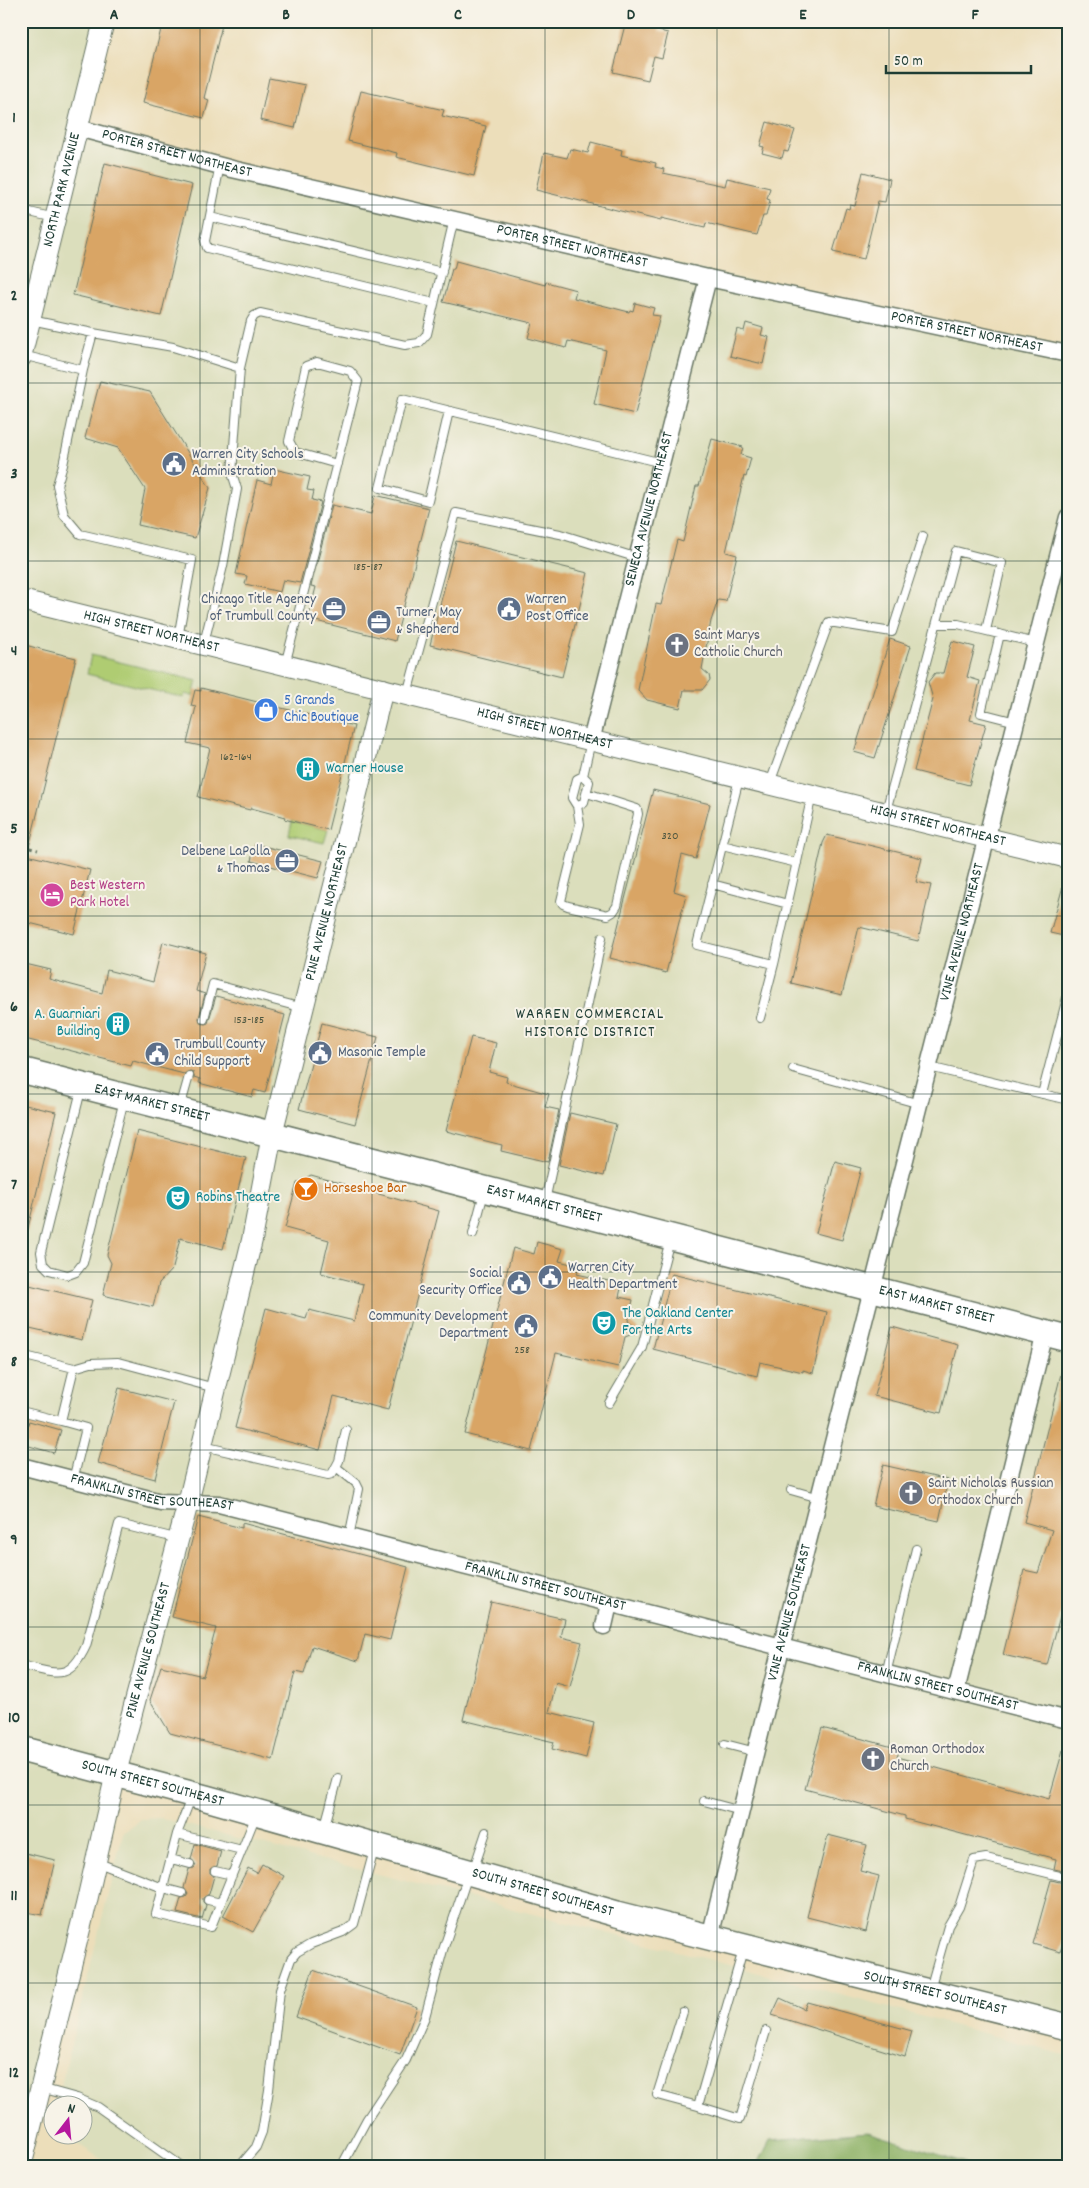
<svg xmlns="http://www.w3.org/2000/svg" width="1089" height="2188" viewBox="0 0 1089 2188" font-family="Dekko,sans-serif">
	<rect width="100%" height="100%" fill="#f7f3e8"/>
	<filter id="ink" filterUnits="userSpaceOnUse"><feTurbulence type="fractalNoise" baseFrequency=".02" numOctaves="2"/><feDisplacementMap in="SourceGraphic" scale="10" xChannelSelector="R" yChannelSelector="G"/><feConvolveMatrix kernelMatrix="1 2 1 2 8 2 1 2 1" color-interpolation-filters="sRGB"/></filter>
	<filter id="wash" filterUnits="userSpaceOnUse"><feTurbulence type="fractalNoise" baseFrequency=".0096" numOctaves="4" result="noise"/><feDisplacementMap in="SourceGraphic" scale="20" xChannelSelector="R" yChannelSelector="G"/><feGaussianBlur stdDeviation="1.12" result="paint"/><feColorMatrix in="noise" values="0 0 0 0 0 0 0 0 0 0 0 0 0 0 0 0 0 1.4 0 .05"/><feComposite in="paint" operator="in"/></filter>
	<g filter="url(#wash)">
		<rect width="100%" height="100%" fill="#ecdeba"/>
		<!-- built -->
		<path fill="#dbdebc" d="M21 21H104L78 128 1068 354V2027L116 1773 21 2164Z
			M160 1818 685 1953 1068 2056V2167H978L868 2132 758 2164 769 2167H113L66 2136H82V2106H56L123 1833 141 1819Z"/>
		<!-- green -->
		<path fill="#afcc72" stroke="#678453" d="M91 655 197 681 193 696 185 694 184 698 87 674Z
			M292 821 328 830 324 843 289 835Z"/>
		<!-- forest -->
		<path fill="#8bb064" stroke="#55764c" d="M868 2132 978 2167H769L758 2164 770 2140Z"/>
		<g id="blocks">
			<!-- building -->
			<path fill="#d9a565" d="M163 21H223L204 98 209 100 204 118 143 103Z
				M626 21H662L659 31 668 33 662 58 654 56 648 80 613 72Z
				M269 78 305 85 295 128 260 120Z
				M361 91 444 110 442 116 486 126 474 176 396 157 397 153 348 141Z
				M767 122 795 130 788 152 784 151 782 158 762 153 764 147 760 146Z
				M591 142 622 150 621 155 656 163 655 167 664 169 663 173 725 186 727 178 770 188 767 199 770 200 766 216H763L757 235 706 223 705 228 661 218V221L536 190 544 153 567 158 570 149 588 153Z
				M105 163 192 185 161 316 73 295Z
				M863 172 890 179 885 202 878 201 864 259 833 252 846 208 849 209 850 205 855 206Z
				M456 261 545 285 546 282 576 290 574 298 629 312 630 310 633 311 635 303 654 308 652 315 660 316 635 414 594 404 606 350 568 341 566 348 528 338 532 323 443 302 452 269H454Z
				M746 323 763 328 761 335 769 337 763 364 730 356 737 329 744 331Z
				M100 381 150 392 210 488 195 538 138 525 145 489 118 448 85 438Z
				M712 439 743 447 741 455 751 458 746 477 744 476 726 552 737 555 726 601 718 600 711 621 702 669 709 675 710 680 702 690H684L680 708 647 700 638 690 656 604 661 605 677 540 683 542 696 486H699Z
				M274 469 310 477 307 490 314 491 312 500 321 502 300 583 283 580 280 592 245 584 247 576 236 574 257 480 271 484Z
				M375 495 429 508 395 641 308 619 316 587 311 586 332 505 371 514Z
				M456 541 588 573 562 677 430 645Z
				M890 639 911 646 875 758 854 752Z
				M952 641 975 647 967 677 980 681 970 720 986 724 969 785 914 771 933 699 928 682 935 673H943Z
				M21 644 76 658 27 855 90 870 74 934 21 921Z
				M201 688 354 726 328 830 284 819 285 817 251 808 250 810 198 797 210 748 187 743 196 707 191 706 195 690 201 691Z
				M653 790 710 804 696 859 682 855 674 891 686 895 666 973 610 958Z
				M827 835 922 858 916 882 931 885 918 941 859 927 842 995 791 983 823 843Z
				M255 844 323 861 318 878 251 861Z
				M1063 886 1068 887V937L1050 933Z
				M163 942 206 953 196 991 205 994 199 1018 200 1023 205 1024 208 1023 216 996 285 1015 265 1093 254 1090 252 1097 199 1083 200 1079 194 1077 193 1072 190 1071 184 1074 133 1061 131 1066 21 1038V963L51 970 49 979 102 993 107 970 153 982Z
				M322 1023 378 1037 355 1124 299 1109Z
				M471 1037 496 1043 489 1072 507 1077 506 1082 549 1094 545 1107 559 1110 548 1162 501 1151 502 1145 446 1131Z
				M21 1104 56 1112 27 1232 21 1231Z
				M570 1113 616 1124 604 1176 559 1165Z
				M137 1131 246 1158 223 1249 180 1238 173 1268 159 1283 153 1307 103 1295 111 1263 107 1255Z
				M835 1161 861 1168 842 1240 816 1233Z
				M311 1175 439 1211 388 1410 334 1396 320 1450 235 1428 266 1308 306 1319 309 1310 354 1321 363 1284 321 1273 329 1240 285 1228 297 1183Z
				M537 1242 563 1249 559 1261 579 1266 577 1274 622 1284 619 1297 633 1300 628 1321 640 1331 625 1337 618 1367 556 1353 531 1451 465 1434 513 1248 534 1254Z
				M672 1274 827 1312 813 1373 803 1370V1372L760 1362 757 1376 653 1349Z
				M21 1283 92 1300 82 1340 21 1326Z
				M892 1327 958 1345 941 1413 874 1396Z
				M1062 1370H1068V1586L1047 1665 1003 1655 1024 1570 1038 1573 1052 1530 1024 1522Z
				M119 1388 174 1402 155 1479 98 1463Z
				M29 1421 61 1430 54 1453 22 1444Z
				M883 1465 948 1480 939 1521 873 1506Z
				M198 1517 242 1528V1523L408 1567 390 1640 365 1634 358 1661 312 1646 304 1674 295 1672 273 1760 170 1733 150 1700 161 1666 203 1676 216 1628 172 1617Z
				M491 1602 565 1619 561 1637 582 1642 570 1687 556 1683 549 1712 594 1723 586 1758 552 1749 554 1742 463 1720Z
				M822 1728 900 1749 897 1757 1049 1799 1063 1750 1068 1751V1872L1054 1869 1056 1859 905 1819V1816L805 1789Z
				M828 1835 867 1845 860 1871 879 1876 866 1932 807 1917Z
				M195 1844 221 1851 217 1866 210 1869V1873L214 1876 209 1894 203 1898V1902L206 1905 202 1919 177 1913 181 1898 186 1897 188 1894 184 1888 189 1869 194 1868 196 1865 191 1859Z
				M21 1852 55 1860 42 1915 21 1911Z
				M262 1864 284 1876 253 1932 223 1916 248 1868 257 1873Z
				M1051 1880 1068 1884V1928L1060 1952 1033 1944Z
				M313 1970 417 2007 400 2055 296 2017Z
				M780 1998 804 2009 807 2002 912 2031 905 2057 772 2015Z"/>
		</g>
	</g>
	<g filter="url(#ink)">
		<use href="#blocks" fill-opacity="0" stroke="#677563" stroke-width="1"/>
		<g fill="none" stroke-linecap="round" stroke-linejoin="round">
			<defs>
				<path id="service" d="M220 165 205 241 207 248 434 303
					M21 210 55 218
					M210 217 442 272
					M31 320 93 333 173 347 240 368
					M22 355 83 370 63 465 57 485 64 515 80 534 192 560 178 638
					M83 370 93 333
					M449 411 428 501 380 488 402 399 662 463
					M938 624H958L1036 643
					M1000 634 981 713 1016 722
					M204 643 223 566 237 489 232 473 240 368 251 321 254 316 260 313 405 345 419 343 427 334 454 219
					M285 665 358 381 350 371 317 362 306 366 289 441 295 452 337 464
					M407 694 456 513 560 534 638 558
					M583 776 589 782 584 802 577 806 572 798 577 779 583 776 591 741
					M739 779 697 945 774 964 812 795
					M770 783 829 622 892 632 923 536
					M577 806 580 824 561 901 563 904 568 906 608 915 613 912 617 906 638 814 637 809 587 793
					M886 811 956 551 1002 563 986 630
					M722 845 797 863
					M712 884 788 904
					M760 1018 774 964
					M204 1019 213 984 303 1008
					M929 1067 1068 1100
					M793 1069 920 1104
					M81 1090 41 1252 43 1264 49 1270 68 1275 76 1272 83 1263 124 1100
					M1042 1094 1068 994
					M180 1108 189 1076
					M545 1201 602 938
					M473 1234 484 1193
					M21 1355 74 1368 61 1421 21 1411
					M74 1368 91 1363 118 1362 215 1388
					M609 1403 642 1347 670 1240
					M61 1421 86 1428 73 1480
					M203 1446 328 1475 332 1474 339 1461 346 1430
					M336 1467 356 1483 359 1489 349 1537
					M791 1490 819 1498
					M21 1665C55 1673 69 1683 86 1646L119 1524 179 1539
					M886 1674 916 1549
					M725 1744 756 1752
					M704 1801 741 1811
					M324 1829 338 1778
					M177 1834 242 1850
					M171 1859 190 1864
					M96 1862 163 1888 156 1914 211 1927 256 1815
					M215 1871 232 1875
					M473 1871 486 1832
					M182 1893 163 1888 177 1834 191 1798
					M208 1900 221 1903
					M743 1950 698 2106 740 2119 766 2031
					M930 1989 948 1926 959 1907 974 1860 986 1858 1068 1878
					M683 2012 657 2095 698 2106
					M41 2088 77 2098 98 2107 183 2167
					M21 2099 34 2108
					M239 2167 256 2147 262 2132 269 2090 280 1990 291 1959 297 1952 311 1944 343 1932 354 1924 374 1850
					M341 2167 367 2119 406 2060 425 2017 443 1950 468 1875"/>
				<g id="minor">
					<path id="s1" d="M78 128 232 169 708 278 1068 354"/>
					<path id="s2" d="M591 741 708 278"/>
					<path id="s3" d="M21 1466 161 1502 219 1504 1068 1720"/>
					<path d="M604 1626 609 1604"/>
					<path d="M956 1691 1045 1333"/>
					<path id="s4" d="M710 1937 781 1648 1068 517"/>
				</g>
				<g id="tertiary">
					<path id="s5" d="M21 357 104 21"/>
					<path id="s6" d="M21 600 1068 858"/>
					<path id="s7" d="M21 2167 86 1905 116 1773 188 1503 252 1240 272 1134 383 689"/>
				</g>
				<g id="primary">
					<path id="s8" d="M21 1070 1068 1339"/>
					<path id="s9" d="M21 1749 206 1798 617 1914 1068 2027"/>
				</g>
			</defs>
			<!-- service casing -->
			<use href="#service" stroke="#677563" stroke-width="10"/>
			<!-- minor casing -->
			<use href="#minor" stroke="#677563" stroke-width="19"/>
			<!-- tertiary casing -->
			<use href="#tertiary" stroke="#677563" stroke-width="22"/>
			<!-- primary casing -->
			<use href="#primary" stroke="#677563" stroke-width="28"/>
			<!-- path -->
			<path stroke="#677563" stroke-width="3" stroke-dasharray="4 4" stroke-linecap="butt" d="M21 846 38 850"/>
			<!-- service -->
			<use href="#service" stroke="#fff" stroke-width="8"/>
			<!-- minor -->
			<use href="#minor" stroke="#fff" stroke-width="16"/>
			<!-- tertiary -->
			<use href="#tertiary" stroke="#fff" stroke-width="20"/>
			<!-- primary -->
			<use href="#primary" stroke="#fff" stroke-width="25"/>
		</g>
	</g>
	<!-- grid -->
	<path fill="none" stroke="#1f3d34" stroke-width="1" stroke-opacity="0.55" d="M200 21V2167M372 21V2167M545 21V2167M717 21V2167M889 21V2167M21 205H1068M21 383H1068M21 561H1068M21 739H1068M21 916H1068M21 1094H1068M21 1272H1068M21 1450H1068M21 1627H1068M21 1805H1068M21 1983H1068"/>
	<!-- icons -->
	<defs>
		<symbol id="civic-disc" viewBox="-11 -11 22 22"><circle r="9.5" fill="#5c6f8a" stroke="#f7f3e8"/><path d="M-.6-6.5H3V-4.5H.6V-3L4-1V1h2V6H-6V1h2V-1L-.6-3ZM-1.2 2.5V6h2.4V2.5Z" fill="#fff"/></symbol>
		<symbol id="office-disc" viewBox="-11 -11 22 22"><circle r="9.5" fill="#5c6f8a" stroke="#f7f3e8"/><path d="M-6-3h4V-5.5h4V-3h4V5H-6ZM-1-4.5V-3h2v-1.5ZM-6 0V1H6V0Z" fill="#fff"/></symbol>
		<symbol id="church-disc" viewBox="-11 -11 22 22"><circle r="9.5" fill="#6b7280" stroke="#f7f3e8"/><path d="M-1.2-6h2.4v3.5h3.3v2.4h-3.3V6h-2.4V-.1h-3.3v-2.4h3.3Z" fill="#fff"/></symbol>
		<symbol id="shop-disc" viewBox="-11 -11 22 22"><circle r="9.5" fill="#3f7fe0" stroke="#f7f3e8"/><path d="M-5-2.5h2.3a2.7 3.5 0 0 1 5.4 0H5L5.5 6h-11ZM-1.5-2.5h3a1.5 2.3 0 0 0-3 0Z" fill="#fff"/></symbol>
		<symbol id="building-disc" viewBox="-11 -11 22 22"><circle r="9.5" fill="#0f9aa8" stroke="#f7f3e8"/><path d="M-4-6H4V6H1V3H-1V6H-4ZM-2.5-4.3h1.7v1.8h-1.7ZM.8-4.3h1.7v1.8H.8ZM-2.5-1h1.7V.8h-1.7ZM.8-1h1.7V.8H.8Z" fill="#fff"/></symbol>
		<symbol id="hotel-disc" viewBox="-11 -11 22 22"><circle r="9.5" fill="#d1479c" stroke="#f7f3e8"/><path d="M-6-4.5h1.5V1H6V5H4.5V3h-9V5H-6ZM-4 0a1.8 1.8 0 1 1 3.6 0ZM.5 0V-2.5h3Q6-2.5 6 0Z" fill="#fff"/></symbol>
		<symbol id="bar-disc" viewBox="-11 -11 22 22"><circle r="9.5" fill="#e8710a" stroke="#f7f3e8"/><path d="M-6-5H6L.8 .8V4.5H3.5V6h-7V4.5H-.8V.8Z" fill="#fff"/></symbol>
		<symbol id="theatre-disc" viewBox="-11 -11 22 22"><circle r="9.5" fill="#0f9aa8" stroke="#f7f3e8"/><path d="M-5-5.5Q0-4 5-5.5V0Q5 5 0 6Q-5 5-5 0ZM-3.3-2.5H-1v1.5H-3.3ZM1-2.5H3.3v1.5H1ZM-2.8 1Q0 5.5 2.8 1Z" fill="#fff"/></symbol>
	</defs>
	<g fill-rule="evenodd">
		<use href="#civic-disc" x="160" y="450" width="28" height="28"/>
		<use href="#office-disc" x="320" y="595" width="28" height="28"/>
		<use href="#civic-disc" x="495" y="595" width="28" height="28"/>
		<use href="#office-disc" x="365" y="608" width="28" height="28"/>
		<use href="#church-disc" x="663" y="631" width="28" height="28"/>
		<use href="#shop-disc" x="252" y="696" width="28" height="28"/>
		<use href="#building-disc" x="294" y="755" width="28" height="28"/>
		<use href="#office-disc" x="273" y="847" width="28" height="28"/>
		<use href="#hotel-disc" x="38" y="881" width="28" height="28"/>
		<use href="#building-disc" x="104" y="1010" width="28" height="28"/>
		<use href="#civic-disc" x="306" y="1039" width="28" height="28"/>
		<use href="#civic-disc" x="143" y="1040" width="28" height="28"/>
		<use href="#bar-disc" x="292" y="1175" width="28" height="28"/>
		<use href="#theatre-disc" x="164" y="1184" width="28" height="28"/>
		<use href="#civic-disc" x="536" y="1263" width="28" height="28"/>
		<use href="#civic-disc" x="505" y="1269" width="28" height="28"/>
		<use href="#theatre-disc" x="590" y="1309" width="28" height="28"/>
		<use href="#civic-disc" x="512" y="1312" width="28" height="28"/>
		<use href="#church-disc" x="897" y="1479" width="28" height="28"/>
		<use href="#church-disc" x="859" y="1745" width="28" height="28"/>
	</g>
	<g text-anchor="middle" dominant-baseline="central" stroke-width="4" stroke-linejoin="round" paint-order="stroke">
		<!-- number labels -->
		<g font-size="12" fill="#4e5740">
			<text x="368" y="567">185-187</text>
			<text x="236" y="757">162-164</text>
			<text x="670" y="836">320</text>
			<text x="249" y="1020">153-185</text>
			<text x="522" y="1350">258</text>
		</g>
		<!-- street labels -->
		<g font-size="15" fill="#1f3d34" stroke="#f7f3e8">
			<text stroke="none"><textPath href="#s1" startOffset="102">PORTER STREET NORTHEAST</textPath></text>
			<text stroke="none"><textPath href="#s5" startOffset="172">NORTH PARK AVENUE</textPath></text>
			<text stroke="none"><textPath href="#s1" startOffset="508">PORTER STREET NORTHEAST</textPath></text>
			<text stroke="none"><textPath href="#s1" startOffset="912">PORTER STREET NORTHEAST</textPath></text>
			<text stroke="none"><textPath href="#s2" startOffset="239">SENECA AVENUE NORTHEAST</textPath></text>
			<text stroke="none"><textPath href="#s6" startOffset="134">HIGH STREET NORTHEAST</textPath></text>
			<text stroke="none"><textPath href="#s6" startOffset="539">HIGH STREET NORTHEAST</textPath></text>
			<text stroke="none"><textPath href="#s6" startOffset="944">HIGH STREET NORTHEAST</textPath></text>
			<text stroke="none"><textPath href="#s7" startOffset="1292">PINE AVENUE NORTHEAST</textPath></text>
			<text stroke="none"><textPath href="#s4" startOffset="1036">VINE AVENUE NORTHEAST</textPath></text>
			<text stroke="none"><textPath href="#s8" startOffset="135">EAST MARKET STREET</textPath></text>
			<text stroke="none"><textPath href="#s8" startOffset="540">EAST MARKET STREET</textPath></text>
			<text stroke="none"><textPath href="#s8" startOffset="945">EAST MARKET STREET</textPath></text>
			<text stroke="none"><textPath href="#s3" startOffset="134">FRANKLIN STREET SOUTHEAST</textPath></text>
			<text stroke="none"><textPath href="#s3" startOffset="539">FRANKLIN STREET SOUTHEAST</textPath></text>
			<text stroke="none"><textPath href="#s4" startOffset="334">VINE AVENUE SOUTHEAST</textPath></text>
			<text stroke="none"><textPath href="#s7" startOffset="532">PINE AVENUE SOUTHEAST</textPath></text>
			<text stroke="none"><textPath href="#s3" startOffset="944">FRANKLIN STREET SOUTHEAST</textPath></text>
			<text stroke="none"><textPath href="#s9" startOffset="136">SOUTH STREET SOUTHEAST</textPath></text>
			<text stroke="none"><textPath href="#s9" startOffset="541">SOUTH STREET SOUTHEAST</textPath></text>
			<text stroke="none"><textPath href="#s9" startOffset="946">SOUTH STREET SOUTHEAST</textPath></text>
		</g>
		<!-- service labels -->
		<g font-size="15" fill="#4e5e75" stroke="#f7f3e8" text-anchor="start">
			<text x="192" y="455">Warren City Schools<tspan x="192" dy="17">Administration</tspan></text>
			<text x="316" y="600" text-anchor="end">Chicago Title Agency<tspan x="316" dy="17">of Trumbull County</tspan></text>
			<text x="526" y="600">Warren<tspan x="526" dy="17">Post Office</tspan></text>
			<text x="396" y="613">Turner, May<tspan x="396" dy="17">&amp; Shepherd</tspan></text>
			<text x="270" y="852" text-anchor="end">Delbene LaPolla<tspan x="270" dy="17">&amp; Thomas</tspan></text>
			<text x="174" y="1045">Trumbull County<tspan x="174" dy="17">Child Support</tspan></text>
			<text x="338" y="1053">Masonic Temple</text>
			<text x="568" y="1268">Warren City<tspan x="568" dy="17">Health Department</tspan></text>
			<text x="502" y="1274" text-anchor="end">Social<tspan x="502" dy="17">Security Office</tspan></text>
			<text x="508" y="1317" text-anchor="end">Community Development<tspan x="508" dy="17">Department</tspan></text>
		</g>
		<!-- worship labels -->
		<g font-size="15" fill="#5b616d" stroke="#f7f3e8" text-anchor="start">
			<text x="694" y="636">Saint Marys<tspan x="694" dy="17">Catholic Church</tspan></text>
			<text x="928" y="1484">Saint Nicholas Russian<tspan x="928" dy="17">Orthodox Church</tspan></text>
			<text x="890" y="1750">Roman Orthodox<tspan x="890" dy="17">Church</tspan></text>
		</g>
		<!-- shop labels -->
		<g font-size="15" fill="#366cbe" stroke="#f7f3e8" text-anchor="start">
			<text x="284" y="701">5 Grands<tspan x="284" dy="17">Chic Boutique</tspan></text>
		</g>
		<!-- culture labels -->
		<g font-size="15" fill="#0d838f" stroke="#f7f3e8" text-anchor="start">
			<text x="326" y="769">Warner House</text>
			<text x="100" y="1015" text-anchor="end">A. Guarniari<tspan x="100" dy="17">Building</tspan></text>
			<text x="196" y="1198">Robins Theatre</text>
			<text x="622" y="1314">The Oakland Center<tspan x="622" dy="17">For the Arts</tspan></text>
		</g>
		<!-- hotel labels -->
		<g font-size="15" fill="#b23c85" stroke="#f7f3e8" text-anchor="start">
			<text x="70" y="886">Best Western<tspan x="70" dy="17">Park Hotel</tspan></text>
		</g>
		<!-- food labels -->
		<g font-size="15" fill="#c56008" stroke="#f7f3e8" text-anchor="start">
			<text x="324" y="1189">Horseshoe Bar</text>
		</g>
		<!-- neighbourhood labels -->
		<g font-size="16" letter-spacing="1" fill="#1f3d34" stroke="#f7f3e8">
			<text x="590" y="1014">WARREN COMMERCIAL<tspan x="590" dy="18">HISTORIC DISTRICT</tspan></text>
		</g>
	</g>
	<!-- margin -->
	<rect width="1089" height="2188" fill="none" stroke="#f7f3e8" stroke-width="55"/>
	<!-- north arrow -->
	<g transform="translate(68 2120) rotate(16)"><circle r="24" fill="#f7f3e8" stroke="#a1aaa0"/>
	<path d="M0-4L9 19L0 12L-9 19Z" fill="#b5179e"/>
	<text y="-8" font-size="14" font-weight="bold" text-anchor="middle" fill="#1f3d34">N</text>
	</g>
	<!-- scale -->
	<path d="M886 65v8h145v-8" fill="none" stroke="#1f3d34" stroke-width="2.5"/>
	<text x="894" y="65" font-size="15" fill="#1f3d34" stroke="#f7f3e8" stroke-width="4" paint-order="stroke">50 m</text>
	<rect x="28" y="28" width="1034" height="2132" fill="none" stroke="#1f3d34" stroke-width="2"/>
	<g font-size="16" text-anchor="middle" font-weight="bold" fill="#1f3d34">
		<text x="114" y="19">A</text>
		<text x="286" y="19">B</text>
		<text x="458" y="19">C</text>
		<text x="631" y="19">D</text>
		<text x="803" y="19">E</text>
		<text x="975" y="19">F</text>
		<text x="14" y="122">1</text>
		<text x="14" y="300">2</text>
		<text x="14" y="478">3</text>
		<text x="14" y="655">4</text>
		<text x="14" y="833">5</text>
		<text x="14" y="1011">6</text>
		<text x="14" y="1189">7</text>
		<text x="14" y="1366">8</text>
		<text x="14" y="1544">9</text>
		<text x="14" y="1722">10</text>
		<text x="14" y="1900">11</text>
		<text x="14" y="2077">12</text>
	</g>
</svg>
